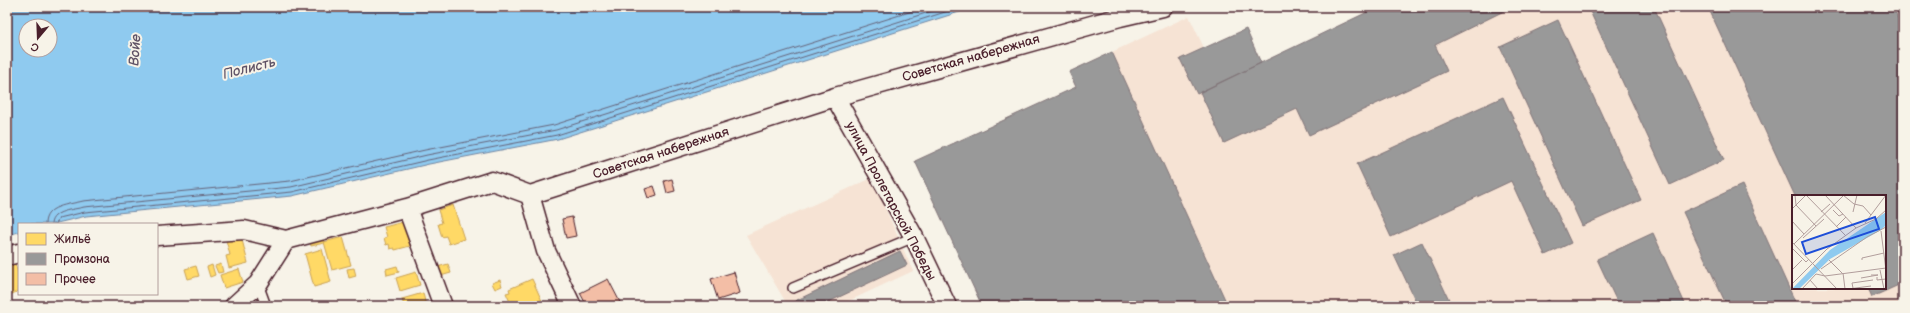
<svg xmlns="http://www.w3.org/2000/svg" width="1910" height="313" viewBox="0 0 1910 313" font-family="'Balsamiq Sans',sans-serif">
	<rect width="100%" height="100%" fill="#f7f3e8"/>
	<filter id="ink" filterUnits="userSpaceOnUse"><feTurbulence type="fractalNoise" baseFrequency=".025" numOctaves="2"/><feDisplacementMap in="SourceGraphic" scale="8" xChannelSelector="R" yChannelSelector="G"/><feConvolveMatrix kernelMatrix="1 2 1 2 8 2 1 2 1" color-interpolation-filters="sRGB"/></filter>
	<g filter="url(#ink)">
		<!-- built -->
		<path fill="#f6e3d4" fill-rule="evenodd" d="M1378 7H1893L1903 29V306H982L915 161 1076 87 1069 72 1189 16 1204 48 1246 29 1261 63ZM1793 196H1885V288H1793Z
			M872 178 913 271 838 306H788L746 235Z"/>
		<!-- water -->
		<path fill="#8fcaef" stroke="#7386a1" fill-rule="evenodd" d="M7 7H975L558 139 429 164 292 196 86 216 53 224H19V232L7 235ZM26 26H50V50H26Z"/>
		<!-- homes -->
		<path fill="#ffd966" stroke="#c9a154" d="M453 205 464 239 449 244 446 236 442 237 438 224 442 223 438 210Z
			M403 222 410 246 395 250 394 248 390 249 389 244 386 245 384 238 387 237 384 227Z
			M241 236 248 263 229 268 226 256 230 255 226 240Z
			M343 237 351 265 332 270 324 242Z
			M322 238 324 243 311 246 310 241Z
			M322 249 331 282 314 287 305 254Z
			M15 264 19 274V291L7 296V267Z
			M221 264 223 272 218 273 215 266Z
			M448 264 451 273 437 277 434 268Z
			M212 265 215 275 210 277 207 267Z
			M196 266 199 276 188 279 185 269Z
			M397 266 399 272 387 275 386 269Z
			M354 268 356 276 349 278 347 269Z
			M239 269 243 282 224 288 220 275Z
			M416 272 420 285 400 291 396 278Z
			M532 279 542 301 529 306H516L514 301 510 302 506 293 510 292 509 289Z
			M500 280 502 286 495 289 492 283Z
			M423 293 426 306H404L402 299Z"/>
		<!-- industry -->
		<path fill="#999" stroke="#817478" d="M1378 7H1512L1435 45 1447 71 1309 135 1297 109 1224 143 1200 92Z
			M1588 7H1654L1724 160 1670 185Z
			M1708 7H1893L1903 29V283L1872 297 1868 288H1885V196H1795Z
			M1558 20 1641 200 1582 226 1500 47Z
			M1246 29 1261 63 1197 94 1180 59Z
			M1112 52 1228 306H982L915 161 1076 87 1069 72Z
			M1503 97 1571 243 1545 255 1511 181 1391 237 1357 164Z
			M1742 185 1797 306H1727L1683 212Z
			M1653 233 1686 306H1619L1597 259Z
			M1422 242 1452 306H1418L1394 255Z
			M900 251 907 265 820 306H797L795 301Z
			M1549 300 1551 306H1536Z"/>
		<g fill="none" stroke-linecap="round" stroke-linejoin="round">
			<!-- shore -->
			<path stroke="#666379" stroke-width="1" d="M45 224C45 205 68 205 83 201L290 181 425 150 554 125 925 7
				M51 224C52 210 73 210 84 207L291 187 427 155 556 130 945 7
				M56 224 59 218 85 212 292 192 428 160 557 135 961 7"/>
		</g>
		<!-- building -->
		<path fill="#f3bea6" stroke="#4a1f2b" d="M672 179 675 191 667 193 664 181Z
			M654 186 657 195 648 198 645 189Z
			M572 217 576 236 566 238 562 219Z
			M734 272 740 293 718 300 711 279Z
			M608 279 622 306H587L580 293Z"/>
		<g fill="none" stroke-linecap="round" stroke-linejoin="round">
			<defs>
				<path id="lane" d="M258 284 266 306
					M793 288 914 237"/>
				<path id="street" d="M835 97 914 237 947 306
					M530 195 546 251 572 306
					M407 208 443 306
					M157 236 244 230 286 240 407 208 492 181 530 195 835 97 1120 17 1163 7
					M7 256 19 253
					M234 306 258 284 286 240"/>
			</defs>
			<!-- lane casing -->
			<use href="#lane" stroke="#4a1f2b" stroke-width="12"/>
			<!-- street casing -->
			<use href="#street" stroke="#4a1f2b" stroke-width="21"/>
			<!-- lane -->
			<use href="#lane" stroke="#f7f3e8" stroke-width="9"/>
			<!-- street -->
			<use href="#street" stroke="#f7f3e8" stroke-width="18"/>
		</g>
	</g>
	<g text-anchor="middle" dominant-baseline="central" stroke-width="4" stroke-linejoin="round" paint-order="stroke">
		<!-- street labels -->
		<g font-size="13" fill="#4a1f2b" stroke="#f7f3e8">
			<text transform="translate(971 58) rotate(-16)">Советская набережная</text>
			<text transform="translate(661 153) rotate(-18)">Советская набережная</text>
			<text transform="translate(891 201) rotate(62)">улица Пролетарской Победы</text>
		</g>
		<!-- water labels -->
		<g font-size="14" font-style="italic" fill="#5f5266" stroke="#f7f3e8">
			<text transform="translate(135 50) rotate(-86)">Войе</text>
			<text transform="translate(249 68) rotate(-14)">Полисть</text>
		</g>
	</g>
	<!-- overview -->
	<g transform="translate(1792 195)">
		<rect width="94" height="94" fill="#f7f3e8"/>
		<path d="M94 17V30L89 35 38 64 7 94H0L38 55Z" fill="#8fcaef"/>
		<path fill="none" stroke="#b29e9c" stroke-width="1" d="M3 0 4 10 24 31M14 0 54 41M33 0 64 33M51 0 62 9M62 9 71 11 79 20M0 14 14 0M41 15 47 21 51 19M29 17 38 9M61 17 65 0M0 26 12 39M73 28 94 0M44 32 54 22M89 36 94 76M11 43 32 24M0 47 45 94M2 49 51 1M1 54 14 67 17 64M37 65 51 79M70 65V63L92 58M29 74 75 42 94 32M0 75 10 65M88 75 92 94M51 78 53 94M33 81 94 73M85 82V85L94 84M69 83 86 80H79M18 85 26 94M0 89 35 54 64 33 84 24 94 15M61 93 60 88 81 85M10 94 24 79 33 81M56 94 79 91"/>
		<path fill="#1d4ed8" fill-opacity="0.15" stroke="#1d4ed8" stroke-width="2" d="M83 22 87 34 14 59 10 47Z"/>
		<rect width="94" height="94" fill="none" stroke="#4a1f2b" stroke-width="2"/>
	</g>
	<!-- margin -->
	<rect width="1910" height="313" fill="none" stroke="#f7f3e8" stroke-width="24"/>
	<rect x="12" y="12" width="1886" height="289" fill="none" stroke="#4a1f2b" stroke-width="1.5" filter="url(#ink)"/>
	<!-- legend -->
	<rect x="18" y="223" width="140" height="72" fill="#f7f3e8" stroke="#b29e9c"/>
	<rect x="26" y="233" width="20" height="12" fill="#ffd966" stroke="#b29e9c"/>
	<text x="54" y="243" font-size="12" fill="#4a1f2b">Жильё</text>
	<rect x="26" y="253" width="20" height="12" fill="#999999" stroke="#b29e9c"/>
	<text x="54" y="263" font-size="12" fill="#4a1f2b">Промзона</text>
	<rect x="26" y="273" width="20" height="12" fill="#f3bea6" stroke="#b29e9c"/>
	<text x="54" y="283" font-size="12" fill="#4a1f2b">Прочее</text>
	<!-- north arrow -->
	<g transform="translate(38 38) rotate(199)"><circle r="19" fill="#f7f3e8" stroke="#b29e9c"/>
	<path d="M0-3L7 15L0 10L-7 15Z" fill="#4a1f2b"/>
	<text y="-6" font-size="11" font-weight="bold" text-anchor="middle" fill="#4a1f2b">С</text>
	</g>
</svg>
